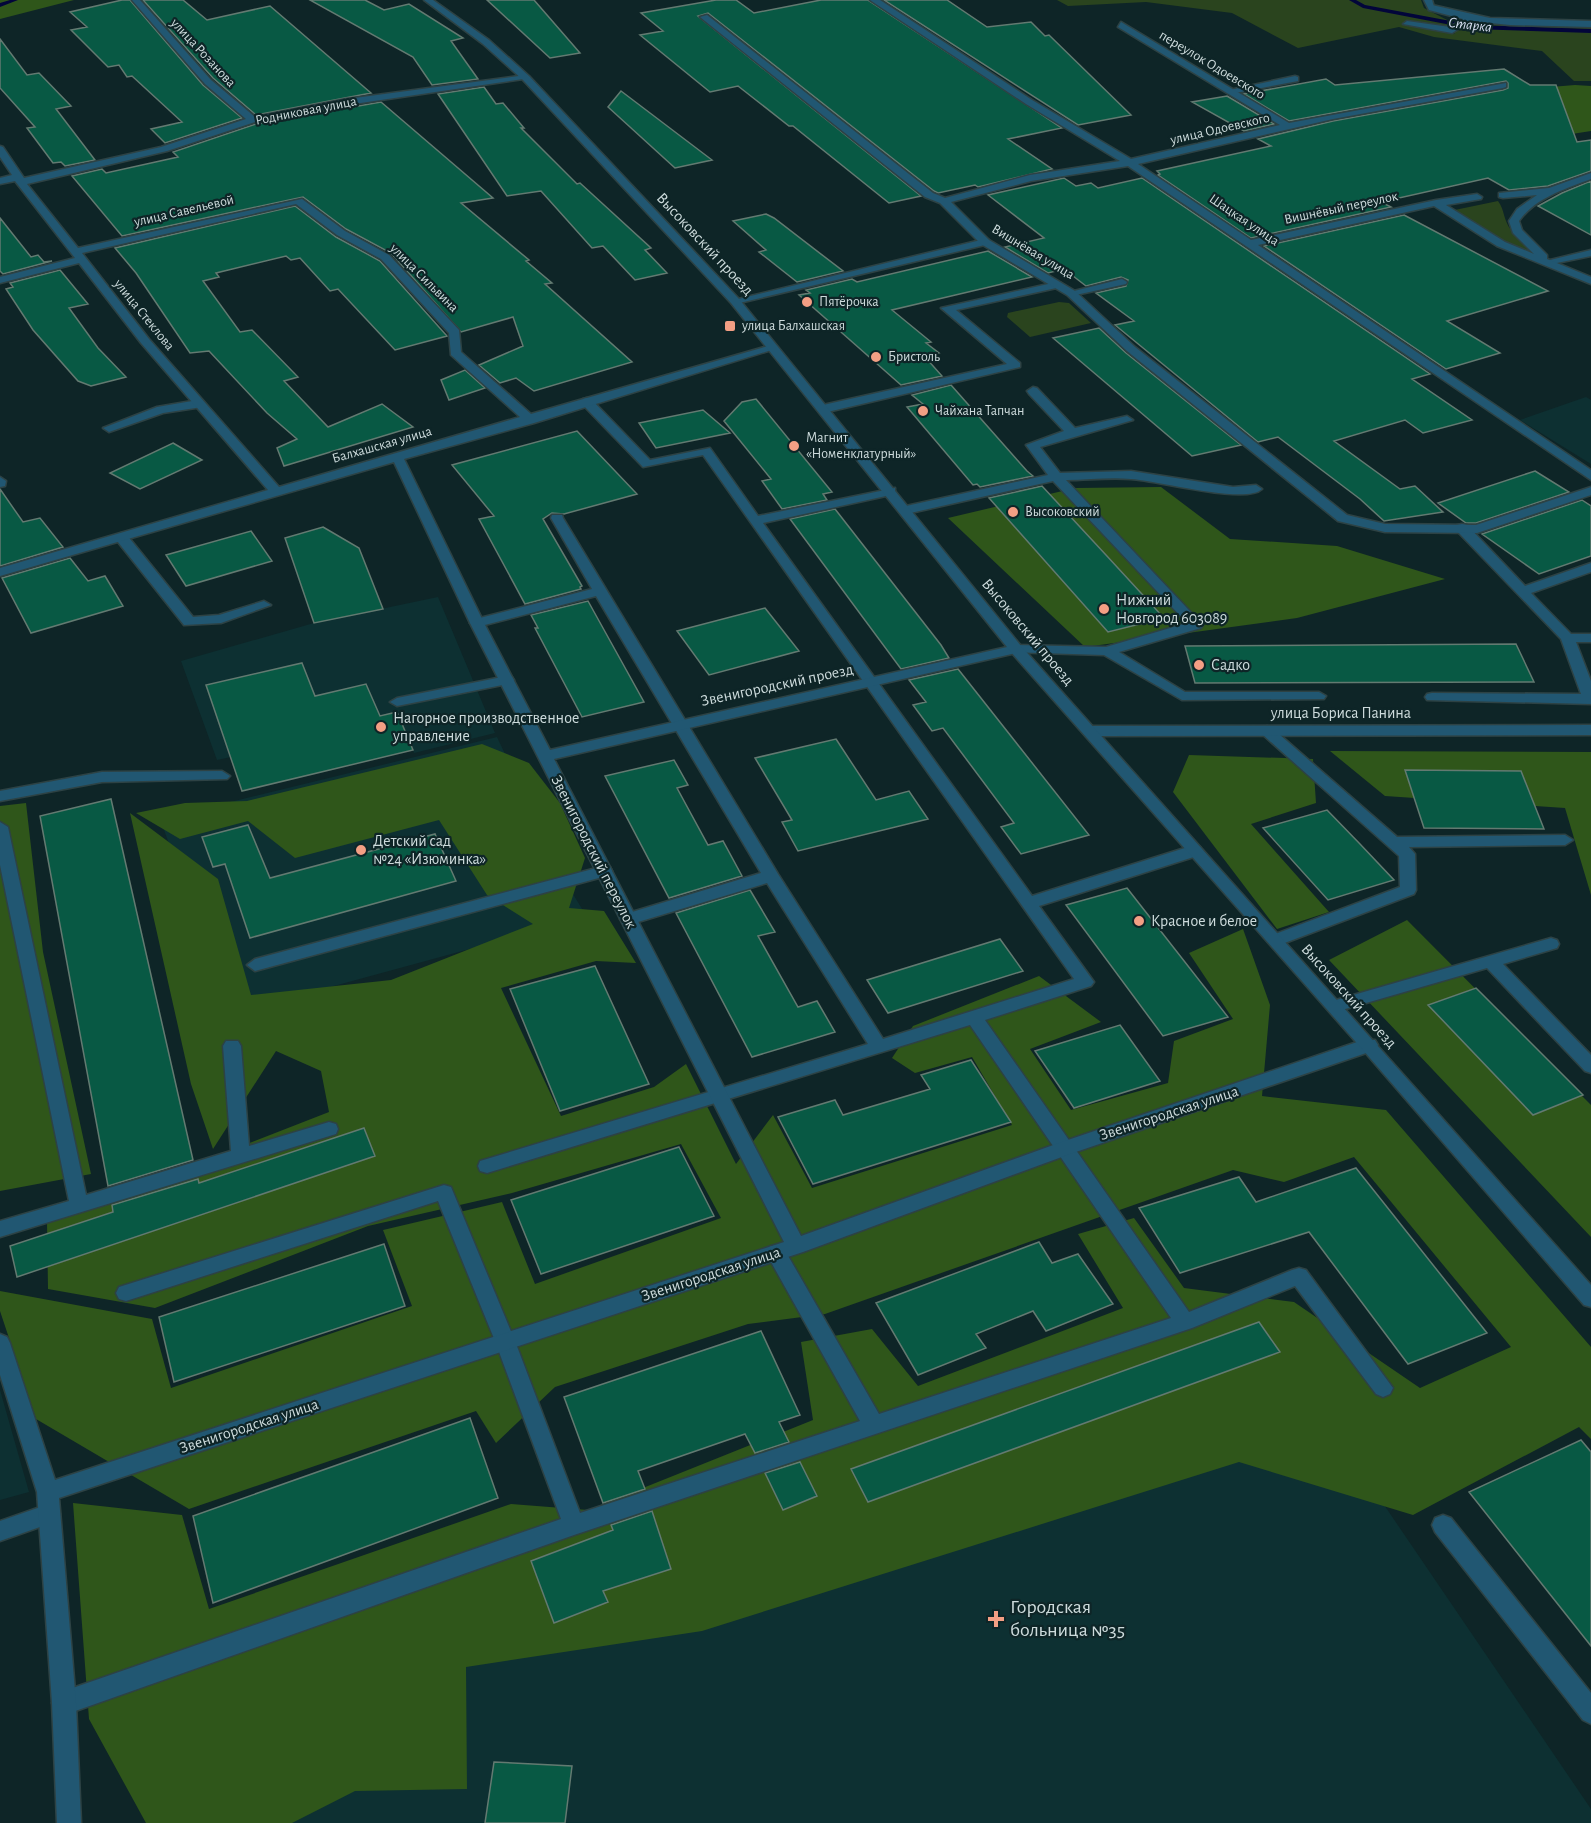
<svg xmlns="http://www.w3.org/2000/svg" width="1591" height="1823" viewBox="0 0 1591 1823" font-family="'Alegreya Sans',sans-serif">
	<rect width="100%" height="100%" fill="#0e2527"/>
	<!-- built -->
	<path fill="#0d3032" d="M1586 397 1591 400V464L1520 420Z
		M438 597 495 733 414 753 413 750 242 791 231 757 217 760 181 661 314 623Z
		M497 737 565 881 587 917 231 1014 160 819Z
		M1280 1352 1591 1809V1823H158L194 1735Z
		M0 1390 29 1492 0 1500Z"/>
	<!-- green -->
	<path fill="#2a441e" d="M1057 0H1421L1424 8 1451 22 1446 29 1454 34 1460 22 1591 26V81H1574L1542 51 1434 37 1399 27 1298 48 1232 13 1146 2 1068 6Z
		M1498 201C1505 210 1503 221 1512 231 1520 241 1531 248 1540 258L1499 243 1445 212Z
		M1059 302 1069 303 1091 323 1030 337 1007 317 1008 313Z"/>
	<!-- forest -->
	<path fill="#2f561a" d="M0 0H74L0 19Z
		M1575 85 1591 86V131L1527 141 1526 89Z
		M1161 487 1230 539 1337 546 1445 579 1297 618 1085 647 948 518 1075 488Z
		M482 744 529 763 560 803 585 858 569 908 604 911 636 963 596 961 501 988 561 1116 654 1087 686 1064 736 1164 773 1115 812 1188 1012 1125 972 1057 915 1073 892 1058 913 1026 1039 976 1101 1022 1030 1049 1071 1110 1168 1083 1174 1041 1233 1019 1189 953 1243 929 1270 1005 1262 1096 1386 1110 1591 1347V1439L1579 1427 1413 1515 1239 1462 702 1631 466 1667 467 1789 355 1791 292 1823H146L89 1719 73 1503 182 1515 209 1609 511 1504 588 1510 813 1420 801 1342 872 1329 918 1386 1123 1308 1078 1234 1134 1218 1184 1288 1294 1302 1420 1388 1511 1347 1354 1157 1284 1182 1233 1170 825 1314 748 1324 555 1387 496 1443 476 1411 189 1509 36 1419 0 1311V1291L152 1319 171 1388 412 1306 383 1230 502 1202 535 1284 721 1218 681 1144 512 1193 368 1226 155 1308 48 1289 47 1222 329 1112 321 1071 276 1051 213 1149 191 1084 130 813 218 879 251 995 391 980 533 924 487 895 439 820 295 858 248 821 180 839 136 813 185 803 247 801Z
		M1330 751 1591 752V895L1565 808 1385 796Z
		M1189 755 1313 759 1316 803 1251 824 1329 912 1277 929 1173 792Z
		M26 803 43 952 91 1174 0 1191V806Z
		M1407 920 1591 1105V1237L1329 960Z"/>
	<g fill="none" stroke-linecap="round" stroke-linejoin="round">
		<!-- stream -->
		<path fill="#02053a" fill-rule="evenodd" d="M10 0H18L0 7V3Z
			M1349 0H1356L1365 5 1472 25 1591 29V33L1472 29 1363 8Z"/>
	</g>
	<!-- building -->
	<path fill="#085944" stroke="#637a71" stroke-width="1.5" d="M122 0H130L203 85 242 118 165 143 151 129 182 122 132 76 127 77 119 65 108 67 71 30 87 27 70 12Z
		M143 0H183L207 20 270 6 371 93 256 115 213 78Z
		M310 0H365L384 10 409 4 463 38 451 41 478 79 432 85 413 57Z
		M487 0H534L580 53 550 58Z
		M716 0H736L754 13 821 0H868L1062 128 1008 139 1052 169 978 187 975 185 938 193 934 191 708 13 698 16 921 196 889 203 793 126H789L738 86 710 92 640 35 663 31 641 13Z
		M884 0H947L987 27 1031 22 1045 36 1049 35 1131 115 1078 125Z
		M0 39 27 75 39 73 71 106 56 109 95 160 65 166 61 162 53 163 27 128 35 127 0 88Z
		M1504 69 1530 85H1556L1577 142 1591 140V171L1548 186 1509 190 1488 178 1381 202 1391 207 1251 238 1158 175 1160 174 1157 171 1271 146 1258 139 1333 121 1503 90 1508 88V83L1506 81 1289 121 1244 94 1326 79 1335 85Z
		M484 87 496 104 503 103 524 128H521L577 184 580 183 651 248 645 250 667 273 635 280 603 246 592 248 541 191 507 196 438 94Z
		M621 91 712 160 675 168 608 107Z
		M1227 96 1274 124 1244 131 1192 102Z
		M381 102 493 198 461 203 529 260 526 261 552 283 545 284 632 362 534 391 516 378 500 383 479 365 523 346 513 317 461 332 391 253 346 229 303 197 122 236 72 176 102 169 106 173 178 157 173 152 256 124Z
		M1064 178 1076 186 1091 183 1098 188 1142 178 1430 374 1412 379 1472 420 1423 433 1405 420 1334 441 1400 489 1415 486 1443 512 1384 521 1360 499 1278 437 1258 442 1115 325 1134 321 1096 293 1126 286 1128 280 1121 277 1086 286 1064 269 1048 273 1005 247 1044 238 988 195Z
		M1591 181V235L1538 206 1562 193Z
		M295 206 336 237 380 261 447 336 395 350 338 289 330 291 300 258 291 260 286 256 216 273 219 277 203 281 240 332 252 330 298 377 284 381 328 427 382 404 413 427 284 466 277 448 297 439 267 413 209 351 190 353 136 273 115 248Z
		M766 214 774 218 843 271 797 282 759 252 766 250 733 221Z
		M1404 215 1548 291 1447 321 1500 353 1446 369 1264 246Z
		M0 218 31 257 38 255 44 262 52 261 3 274 0 271Z
		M988 251 1032 277 892 310 931 342 926 343 939 353 925 357 942 376 901 385 799 295 810 293 806 290 852 279 857 282Z
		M60 270 88 304 69 308 98 348 126 377 91 386 78 381 33 330 6 289 13 287 10 283Z
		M1099 328 1126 353 1241 445 1192 456 1053 338Z
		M465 370 485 388 449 400 441 380Z
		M951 385 1027 471 1033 476 980 487 977 484 973 485 907 407 923 404 912 395Z
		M756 399 832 492 823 494 827 500 782 509 762 481 771 479 724 421 742 402Z
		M703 410 730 433 656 448 639 423Z
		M577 431 637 494 564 514 552 513 543 519 582 586 580 587 581 589 525 604 479 519 494 516 452 465Z
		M173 443 202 460 140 489 110 473Z
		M1535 471 1569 492 1476 523H1466L1438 503Z
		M1042 486 1106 555 1164 618 1108 632 989 498Z
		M0 489 23 522 40 518 63 547 0 566Z
		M1582 500 1591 506V556L1539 574 1482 534Z
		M835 509 941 645 949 658 901 669 790 519Z
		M323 527 359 548 383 609 314 623 285 538Z
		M251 531 272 561 186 586 166 555Z
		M70 558 88 581 105 576 123 606 31 633 2 578Z
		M588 601 644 702 582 717 535 628H538L531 615Z
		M765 608 799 651 709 675 677 631Z
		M1516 644 1534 682 1195 683 1185 646Z
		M302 663 315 696 366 684 380 716 397 712 413 750 242 791 206 685Z
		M958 669 1089 835 1021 854 1001 827 1014 823 943 728 932 731 913 705 926 702 909 680Z
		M836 739 876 800 909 791 928 819 798 851 782 822 792 820 755 758Z
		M674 760 688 785 677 788 708 845 723 841 742 876 669 898 605 776Z
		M1405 770 1521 771 1544 829 1424 828Z
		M111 799 193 1160 108 1186 40 816Z
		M1327 810 1360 844 1394 880 1328 900 1263 828Z
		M248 825 270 878 435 834 456 881 250 938 225 864 213 867 202 837Z
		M1127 888 1228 1017 1163 1036 1066 905Z
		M750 890 775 932 758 936 798 1007 817 1001 835 1032 752 1057 676 913Z
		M1000 939 1023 971 888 1013 867 980Z
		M595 966 649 1084 560 1111 510 989Z
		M1476 988 1583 1095 1533 1115 1428 1005Z
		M1120 1025 1160 1081 1074 1108 1035 1051Z
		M971 1060 1011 1122 813 1184 778 1117 835 1100 843 1115 930 1089 921 1075Z
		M364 1128 375 1156 17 1277 10 1246 113 1212 112 1205 198 1179 199 1183Z
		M679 1147 714 1216 541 1274 511 1200Z
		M1356 1168 1487 1333 1408 1364 1309 1232 1180 1273 1139 1208 1239 1177 1256 1202Z
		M1039 1242 1052 1263 1078 1254 1113 1304 1046 1331 1033 1311 976 1334 986 1348 918 1375 876 1303Z
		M384 1244 405 1306 174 1382 159 1317Z
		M1259 1322 1280 1352 868 1502 851 1469Z
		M761 1331 800 1415 779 1422 789 1442 755 1453 745 1434 638 1471 645 1489 603 1503 564 1397Z
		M470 1418 498 1498 213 1603 193 1516Z
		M1581 1440 1591 1452V1646L1469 1492Z
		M800 1462 817 1496 783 1510 765 1473Z
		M652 1511 671 1569 603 1591 608 1602 554 1623 531 1561 613 1530 611 1525Z
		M494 1762 572 1766 565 1823H485Z"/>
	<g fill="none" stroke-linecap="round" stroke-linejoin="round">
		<defs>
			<path id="service" d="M1432 5 1490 18 1591 21V27L1510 25 1471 21 1452 33 1403 24 1407 21 1450 27 1463 19 1429 10Z
				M1295 76 1298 77V81L1230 94 1225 91Z
				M985 239 989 240V244L735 304 730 301Z
				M1591 250V256L1547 265 1542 262Z
				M1122 279 1127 282 1126 284 1071 296 1066 293Z
				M1057 282 1061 283V287L956 310 1020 363V367L823 413 817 409 823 405 1007 364 941 308Z
				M1033 387 1037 388 1075 428 1127 416 1133 420 1040 447 1060 473 1131 471 1233 487 1256 485 1262 489C1246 505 1156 480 1131 479 1110 477 1088 480 1066 480L1203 625 1201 628 1119 652 1185 692H1319L1326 696 1324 699 1182 700 1104 655 1011 652 1009 649 1011 646 1016 645 1106 647 1187 623 1053 481 906 514 900 510 906 506 1048 475 1026 445 1064 431 1029 394 1027 391Z
				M587 398 591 399 650 460 710 448 758 516 895 488V494L763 523 1032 896 1188 847H1200L1202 851 1200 855 1039 906 1094 982 1091 986 985 1020 1189 1312 1292 1270 1299 1268 1306 1270 1393 1388 1390 1394 1383 1397 1376 1394 1295 1286 1192 1328 574 1535 64 1715 56 1711 52 1703 56 1695 64 1691 561 1519 495 1341 438 1201 126 1301 119 1299 116 1293 119 1287 444 1185 451 1187 515 1341 580 1513 860 1421 766 1253 769 1247 776 1245 783 1247 879 1414 1171 1318 970 1025 487 1173 480 1171 478 1166 480 1161 868 1044 767 883 628 925 620 919 622 915 761 873 596 596 477 627 470 623 472 620 592 589 551 518 552 515H562L563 518 778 874 883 1039 1074 979 703 455 643 467 583 405V399Z
				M198 400 204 404 202 407 163 413 109 432 103 428 157 407Z
				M1462 524 1467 525 1525 586 1591 563V572L1531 593 1571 634H1591V642H1576L1591 681V704L1427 700 1425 697 1427 694 1432 693 1581 694 1561 639 1457 531V525Z
				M121 533 126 534 193 617 219 615 264 601 271 605 221 623 184 625 114 537Z
				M507 676 512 677 514 680 512 683 397 706 390 702 397 698Z
				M1267 726 1272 728 1397 837 1565 835 1573 840 1565 845 1409 847 1415 854 1416 890 1414 894 1282 944H1270L1268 940 1270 936 1400 887 1399 856 1262 734 1260 731Z
				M222 771 230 776 227 779 102 782 0 801V791L102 772Z
				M0 822 8 827 86 1195 231 1151 223 1046 226 1041H238L241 1046 249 1146 329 1122 336 1124 338 1129 336 1134 0 1237V1221L69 1201 0 865Z
				M604 866 610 867 612 871 610 875 255 971 247 965 255 959Z
				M1551 938 1557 940 1559 944 1557 948 1503 964 1591 1055V1073L1585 1071 1487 968 1335 1012 1329 1010 1326 1006 1329 1002Z
				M49 1504 57 1507 60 1514 57 1521 0 1541V1521Z
				M1443 1515 1451 1518 1591 1693V1724L1583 1720 1435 1532 1432 1525 1435 1518Z"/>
			<path id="minor" d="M132 0H140L211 80 255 117 347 99 526 75 530 78 347 105 255 122 167 151 27 184 78 248 302 199 345 231 389 255 459 330 461 352 531 414 768 346 778 348 534 423 404 459 484 623 550 750 1016 645 1023 649 1016 653 554 759 801 1236 1056 1144 1363 1040H1375L1378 1045 1375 1050 1070 1154 803 1252 59 1498 76 1703 81 1823H57L52 1703 37 1492 0 1375V1334L7 1337 10 1343 55 1480 784 1242 470 623 394 462 0 576V568L268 490 141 343 79 263 0 283V277L75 258 15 181 0 184V178L12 175 0 157V146L3 147 24 178 161 147 246 119 205 84ZM296 204 337 235 381 259 449 333 451 355 520 417 279 487 149 339 82 253Z
				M870 0H880L1032 100 1131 159 1280 125 1118 27 1121 22 1289 123 1506 83V87L1503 88 1333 119 1138 164 1251 240 1436 200 1477 194 1482 197 1481 199 1446 205 1505 242 1534 254 1513 233 1509 221 1517 209 1537 195 1503 198 1499 197V193L1549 188 1591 173V179C1565 189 1535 198 1519 221L1522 230 1547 255V259L1591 277V284L1497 246 1434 206 1258 245 1591 470V480L1128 166 1031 181 951 202 989 240 1075 291 1135 347 1347 515 1385 524 1476 525 1591 487V495L1477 533 1385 532 1338 521 1127 351 1067 295 981 244 940 203 925 197 700 17 707 15 933 193 945 198 1030 175 1120 161 1026 104Z
				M1424 0H1432L1435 10H1429Z
				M0 477 6 481 5 486 0 487Z
				M1591 725V735L1091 736 1084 731 1091 726Z"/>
			<path id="tertiary" d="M424 0H433L489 40 529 76 739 299 1021 646 1591 1285V1307L1584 1305 1363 1050 1011 652 731 303 523 80 483 44Z"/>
		</defs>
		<!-- service casing -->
		<use href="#service" stroke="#2d4244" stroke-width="3"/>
		<!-- minor casing -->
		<use href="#minor" stroke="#2d4244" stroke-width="3"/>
		<!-- tertiary casing -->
		<use href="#tertiary" stroke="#2d4244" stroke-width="3"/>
		<!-- service -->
		<use href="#service" fill="#215772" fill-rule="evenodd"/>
		<!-- minor -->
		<use href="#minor" fill="#215772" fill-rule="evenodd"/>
		<!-- tertiary -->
		<use href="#tertiary" fill="#215772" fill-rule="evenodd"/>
	</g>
	<!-- markers -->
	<g fill="#f39f84" stroke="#0e2527" stroke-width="2">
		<circle cx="807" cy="302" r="6"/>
		<rect x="724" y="320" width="12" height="12" rx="3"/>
		<circle cx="876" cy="357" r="6"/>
		<circle cx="923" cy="411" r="6"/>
		<circle cx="794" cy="446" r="6"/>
		<circle cx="1013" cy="512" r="6"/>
		<circle cx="1104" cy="609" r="6"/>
		<circle cx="1199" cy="665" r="6"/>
		<circle cx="381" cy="727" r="6"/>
		<circle cx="361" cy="850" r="6"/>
		<circle cx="1139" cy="921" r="6"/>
		<path d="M993 1610h6v6h6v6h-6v6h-6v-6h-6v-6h6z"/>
	</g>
	<g text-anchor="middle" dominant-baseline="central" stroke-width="4.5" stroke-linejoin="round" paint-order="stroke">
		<!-- far-street labels -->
		<g font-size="14" fill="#cddbdc" stroke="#0e2527">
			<text transform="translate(203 53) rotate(47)">улица Розанова</text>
			<text transform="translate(1212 65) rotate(31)">переулок Одоевского</text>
			<text transform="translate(306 111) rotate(-11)">Родниковая улица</text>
			<text transform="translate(1220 129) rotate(-13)">улица Одоевского</text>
			<text transform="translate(1341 208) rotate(-12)">Вишнёвый переулок</text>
			<text transform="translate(184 211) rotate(-13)">улица Савельевой</text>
			<text transform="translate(1244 220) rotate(34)">Шацкая улица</text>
			<text transform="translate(1033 252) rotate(31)">Вишнёвая улица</text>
			<text transform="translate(424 278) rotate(45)">улица Сильвина</text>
			<text transform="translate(144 315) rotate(51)">улица Стеклова</text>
			<text transform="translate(382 445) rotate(-16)">Балхашская улица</text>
		</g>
		<!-- far-poi labels -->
		<g font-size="14" fill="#cddbdc" stroke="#0e2527" text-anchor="start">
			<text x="819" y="302">Пятёрочка</text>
			<text x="742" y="326">улица Балхашская</text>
			<text x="888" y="357">Бристоль</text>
			<text x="935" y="411">Чайхана Тапчан</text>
			<text x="806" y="438">Магнит<tspan x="806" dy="16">«Номенклатурный»</tspan></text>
			<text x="1025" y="512">Высоковский</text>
		</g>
		<!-- far-water labels -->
		<g font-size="15" font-style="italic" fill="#d7dff1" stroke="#0e2527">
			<text transform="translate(1470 25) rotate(7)">Старка</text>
		</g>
		<!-- street labels -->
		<g font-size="16" fill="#cddbdc" stroke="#0e2527">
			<text transform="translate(705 244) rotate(47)">Высоковский проезд</text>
			<text transform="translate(1028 632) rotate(50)">Высоковский проезд</text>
			<text transform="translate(777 685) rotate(-12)">Звенигородский проезд</text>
			<text x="1341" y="713">улица Бориса Панина</text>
			<text transform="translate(594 852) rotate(63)">Звенигородский переулок</text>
			<text transform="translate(1349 996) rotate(48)">Высоковский проезд</text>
			<text transform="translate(1169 1113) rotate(-18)">Звенигородская улица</text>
			<text transform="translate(711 1274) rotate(-18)">Звенигородская улица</text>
			<text transform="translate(249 1426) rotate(-18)">Звенигородская улица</text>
		</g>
		<!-- poi labels -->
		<g font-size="16" fill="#cddbdc" stroke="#0e2527" text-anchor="start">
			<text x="1116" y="600">Нижний<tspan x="1116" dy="18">Новгород 603089</tspan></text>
			<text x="1211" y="665">Садко</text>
			<text x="393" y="718">Нагорное производственное<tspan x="393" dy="18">управление</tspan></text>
			<text x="373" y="841">Детский сад<tspan x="373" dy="18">№24 «Изюминка»</tspan></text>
			<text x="1151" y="921">Красное и белое</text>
		</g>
		<!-- near-poi labels -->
		<g font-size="20" fill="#cddbdc" stroke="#0e2527" text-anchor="start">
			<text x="1010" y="1607">Городская<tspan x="1010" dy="23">больница №35</tspan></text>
		</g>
	</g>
</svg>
